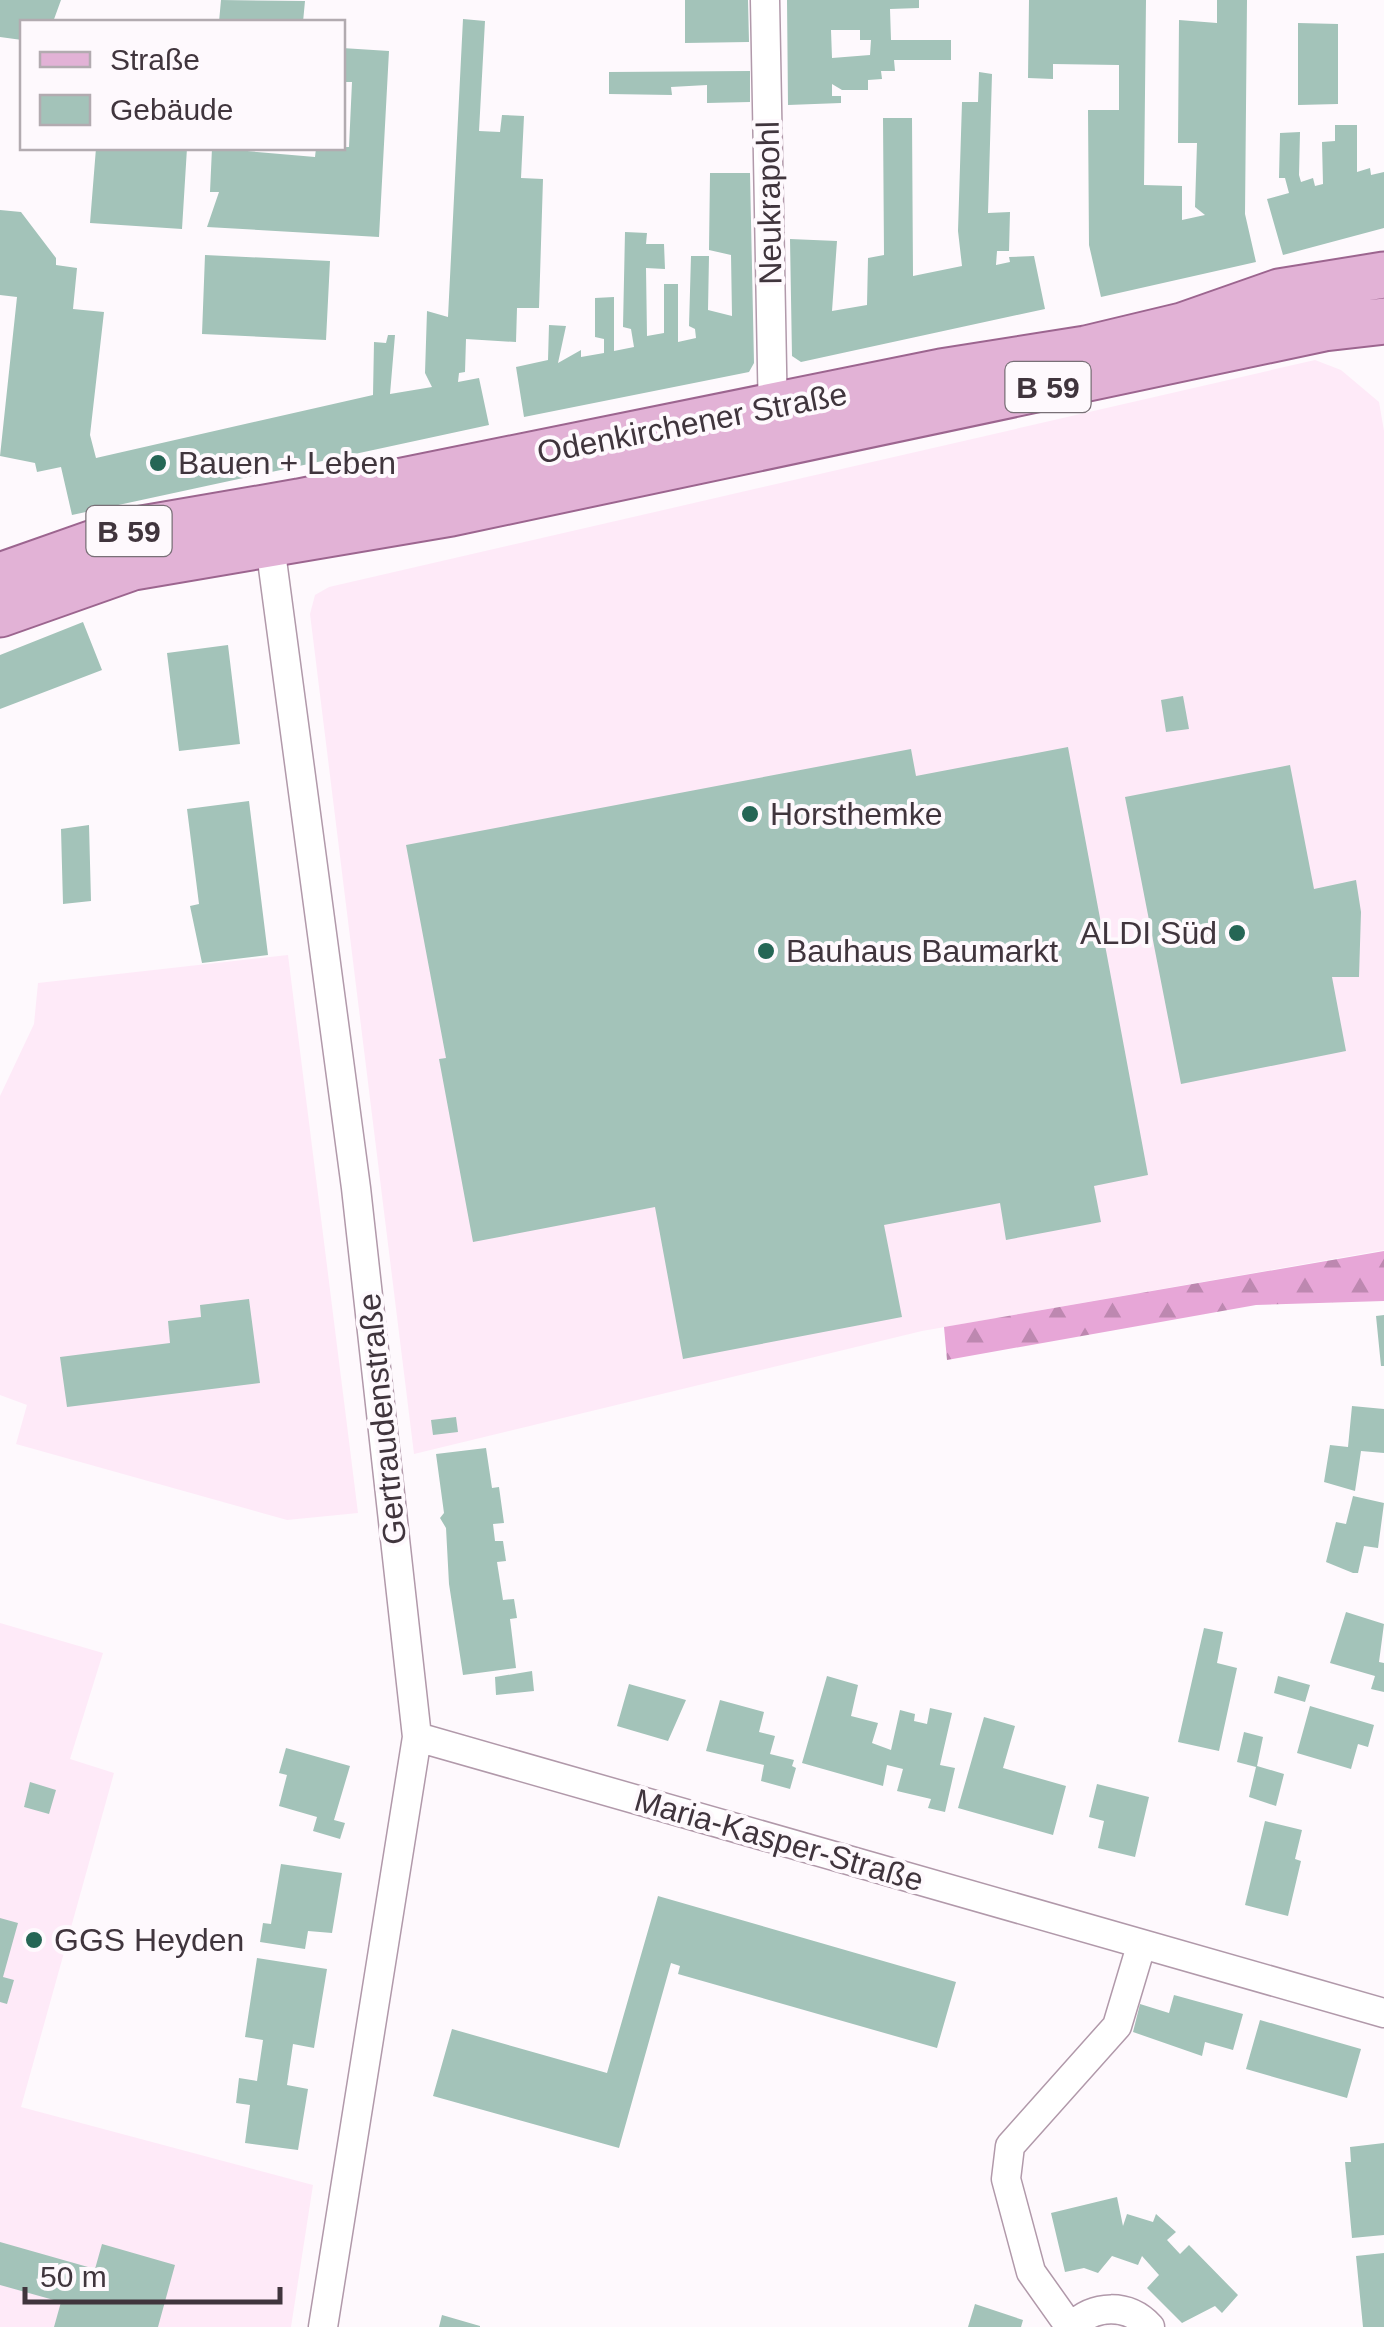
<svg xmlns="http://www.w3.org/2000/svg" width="1384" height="2327" viewBox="0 0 1384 2327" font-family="Helvetica,sans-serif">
	<defs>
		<pattern id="forest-firs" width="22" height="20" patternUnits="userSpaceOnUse" patternTransform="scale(2.5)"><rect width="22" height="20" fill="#e7a6d7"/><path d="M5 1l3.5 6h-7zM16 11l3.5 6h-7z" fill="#bd88b0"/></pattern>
	</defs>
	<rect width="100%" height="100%" fill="#fef9fd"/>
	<!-- built -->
	<path fill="#feeaf8" d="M1315 360 1341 370 1379 402 1384 431V1250L922 1331 414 1454 310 614 315 595 329 587Z
		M288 955 358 1513 287 1520 16 1444 27 1405 0 1395V1096L34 1024 38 983Z
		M0 1623 103 1653 70 1759 114 1773 21 2107 313 2185 291 2327H0Z"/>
	<!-- forest -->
	<path fill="url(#forest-firs)" d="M1384 1251V1301L1256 1305 947 1360 944 1327Z"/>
	<!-- building -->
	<path fill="#a3c3b9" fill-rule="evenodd" d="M0 0H61L53 22H22V40L0 37Z
		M221 0 305 1 303 22H219Z
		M685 0H748L749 42 685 43Z
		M787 0H919V8L890 9 891 40H951V60H894L895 71H881L882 79 868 80V90H842L832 84V96H841V103L788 105ZM831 30H860V40H871L870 55 832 58Z
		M1029 0H1146L1144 185 1182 186V220L1205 215 1195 207 1197 143H1178L1179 20 1217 23V0H1247L1245 214 1256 262 1101 297 1089 245 1088 110H1119V65L1053 64V79L1028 78Z
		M463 19 485 21 479 131 500 132 502 115 524 116 521 178 543 179 539 308H517L516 342 466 339 465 372 459 373 458 382 479 378 489 425 72 515 61 467 37 472 35 463 0 456 17 297 0 295V210L21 212 56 258V265L77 268 73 309 104 312 90 435 96 458 373 395 374 342 386 343 388 335H395L390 394 432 387 425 373 427 311 448 317Z
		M1298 23 1338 24V104L1298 105Z
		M342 48 389 51 379 237 207 227 219 192H210L212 148 315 157 316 148 349 147 352 82H342Z
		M750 71V102L707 103V85L671 87 672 95 609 94V72Z
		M979 72 992 74 988 213 1010 212 1009 251H997L996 265 1010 262 1009 257 1034 256 1045 309 801 362 792 356 790 239 837 241 832 311 867 305 868 258 884 255 883 118H912L913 276 962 266 958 231 962 102H978Z
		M1335 125H1357V172L1370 168 1371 175 1384 172V228L1283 255 1267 199 1289 193 1285 178H1279L1280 133 1300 132 1299 175 1301 182 1313 178 1315 186 1323 184 1322 142 1335 141Z
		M96 148H187L182 229 90 223Z
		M710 173H750L754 363 749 372 524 417 516 367 548 360 549 325 566 326 558 363 581 350V357L604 353V339L595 337V298L614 297V351L634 347 631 329 623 327 625 232 647 233 646 244H664L665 269 646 268 647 336 664 333V284H678V342L696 338 695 329 689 326 691 256H709L708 310 732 316 731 255 709 250Z
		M205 255 330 261 326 340 202 334Z
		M83 622 102 670 0 709V655Z
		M228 645 240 744 179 751 167 653Z
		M1183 696 1189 729 1166 732 1161 700Z
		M1068 747 1148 1175 1094 1186 1101 1222 1006 1240 1000 1203 884 1225 902 1317 683 1359 655 1207 473 1242 439 1059 446 1058 406 845 911 749 916 776Z
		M1290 765 1314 889 1356 880 1361 912 1359 977H1332L1346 1051 1181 1084 1125 797Z
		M249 801 268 955 202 963 190 906 199 904 187 809Z
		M89 825 91 901 63 904 61 829Z
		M249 1299 260 1383 67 1407 60 1357 170 1343 168 1321 201 1317 200 1305Z
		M1384 1315V1366H1381L1376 1316Z
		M1352 1406 1384 1409V1453L1361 1451 1355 1491 1324 1482 1330 1445 1348 1447Z
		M456 1417 458 1432 433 1435 431 1420Z
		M486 1448 492 1488 499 1487 504 1523 493 1524 495 1541H503L506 1561 497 1562 503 1600 514 1599 517 1618 510 1619 516 1668 463 1675 449 1584 446 1528 440 1518 444 1513 436 1454Z
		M1353 1496 1384 1503 1378 1548 1364 1546 1358 1573H1353L1326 1562 1336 1522 1346 1524Z
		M1346 1612 1384 1624 1379 1662 1384 1663V1692L1371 1689 1375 1676 1330 1663Z
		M1204 1628 1223 1632 1217 1663 1237 1668 1219 1751 1178 1742Z
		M532 1671 534 1691 496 1695 495 1677Z
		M827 1676 858 1685 851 1716 878 1723 872 1743 891 1750 900 1710 915 1714 914 1721 927 1724 930 1708 952 1713 940 1765 955 1768 945 1812 928 1808 931 1799 897 1791 903 1769 887 1765 883 1786 802 1763Z
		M1278 1676 1310 1685 1305 1702 1274 1693Z
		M629 1684 686 1700 668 1741 617 1726Z
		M720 1700 764 1712 759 1732 775 1736 770 1754 794 1760 792 1766 796 1768 790 1789 761 1781 764 1765 706 1751Z
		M1310 1706 1374 1725 1368 1747 1358 1744 1351 1769 1297 1753Z
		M984 1717 1015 1726 1003 1768 1066 1786 1053 1835 958 1808Z
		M1244 1732 1263 1737 1257 1766 1284 1774 1276 1806 1249 1797 1256 1767 1237 1762Z
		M286 1748 350 1766 334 1820 345 1823 340 1839 313 1831 317 1817 279 1806 287 1775 279 1773Z
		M30 1782 56 1790 49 1814 24 1807Z
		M1097 1784 1149 1797 1135 1857 1098 1848 1104 1821 1089 1817Z
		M1265 1821 1302 1830 1295 1859 1301 1861 1288 1916 1245 1905Z
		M281 1864 342 1873 332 1933 308 1931 305 1949 260 1942 263 1923 271 1924Z
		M658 1896 956 1982 937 2048 678 1974 680 1966 671 1963 619 2148 433 2096 452 2029 607 2073Z
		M0 1918 18 1923 3 1977 14 1980 7 2004 0 2002Z
		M257 1958 327 1969 314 2048 293 2044 287 2085 308 2089 298 2150 245 2143 250 2105 236 2103 239 2078 257 2081 263 2040 245 2037Z
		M1174 1995 1243 2014 1233 2050 1205 2042 1202 2056 1133 2032 1140 2004 1169 2013Z
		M1260 2020 1361 2049 1347 2098 1246 2069Z
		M1384 2143V2235L1352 2238 1345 2162H1351L1350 2147Z
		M1117 2197 1123 2226 1127 2214 1153 2222 1156 2214 1176 2232 1167 2240 1180 2254 1189 2245 1238 2295 1222 2313 1215 2306 1182 2323 1147 2288 1159 2275 1142 2256 1138 2265 1112 2256 1098 2273 1084 2268 1065 2272 1051 2213Z
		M0 2242 95 2269 102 2244 175 2265 158 2327H54L61 2302 0 2285Z
		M1384 2253V2327H1363L1356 2256Z
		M975 2304 1023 2320 1021 2327H968Z
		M442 2315 480 2326V2327H439Z"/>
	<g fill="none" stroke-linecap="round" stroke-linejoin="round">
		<defs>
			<path id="minor" d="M765 0 773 420
				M268 530 356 1188 417 1737 323 2327
				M417 1737 1384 2013
				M1070 2327 1031 2272 1006 2179 1010 2146 1117 2026 1141 1946
				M1071 2327C1094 2304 1128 2303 1150 2327"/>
			<path id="primary" d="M0 576 125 532 299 502 941 372 1086 349 1182 326 1279 292 1384 275
				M0 614 133 567 451 513 1324 328 1384 321"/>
		</defs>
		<!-- minor casing -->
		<use href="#minor" stroke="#b199aa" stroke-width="31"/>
		<!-- primary casing -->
		<use href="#primary" stroke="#9c658f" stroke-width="49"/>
		<!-- minor -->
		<use href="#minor" stroke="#fff" stroke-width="28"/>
		<!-- primary -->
		<use href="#primary" stroke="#e2b2d6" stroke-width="45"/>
	</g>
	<!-- markers -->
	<g fill="#256655" stroke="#fef9fd" stroke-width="4">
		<circle cx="158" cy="463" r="10"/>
		<circle cx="750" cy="814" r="10"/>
		<circle cx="1237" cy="933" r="10"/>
		<circle cx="766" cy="951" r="10"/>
		<circle cx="34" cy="1940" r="10"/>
	</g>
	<g text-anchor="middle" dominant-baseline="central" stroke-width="8" stroke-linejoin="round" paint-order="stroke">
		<!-- shield labels -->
		<g fill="#fef9fd" stroke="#797077" stroke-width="2.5">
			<rect x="1005.5" y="362" width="85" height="50" rx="8"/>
			<rect x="86.5" y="506" width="85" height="50" rx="8"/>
		</g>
		<g font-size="30" font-weight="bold" fill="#40353d">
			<text x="1048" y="387">B 59</text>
			<text x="129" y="531">B 59</text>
		</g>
		<!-- street labels -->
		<g font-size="32" fill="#40353d" stroke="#fef9fd">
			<text transform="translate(769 203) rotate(-91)">Neukrapohl</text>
			<text transform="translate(692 423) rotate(-11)">Odenkirchener Straße</text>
			<text transform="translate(382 1419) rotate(-96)">Gertraudenstraße</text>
			<text transform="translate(779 1840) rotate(16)">Maria-Kasper-Straße</text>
		</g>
		<!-- poi labels -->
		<g font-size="32" fill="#40353d" stroke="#fef9fd" text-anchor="start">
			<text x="178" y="463">Bauen + Leben</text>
			<text x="770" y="814">Horsthemke</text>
			<text x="1217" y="933" text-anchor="end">ALDI Süd</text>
			<text x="786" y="951">Bauhaus Baumarkt</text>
			<text x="54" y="1940">GGS Heyden</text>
		</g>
	</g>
	<!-- legend -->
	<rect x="20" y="20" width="325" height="130" fill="#fef9fd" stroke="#b2abb0" stroke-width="2.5"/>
	<rect x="40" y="52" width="50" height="15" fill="#e2b2d6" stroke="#b2abb0" stroke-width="2.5"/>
	<text x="110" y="70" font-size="30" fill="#40353d">Straße</text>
	<rect x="40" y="95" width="50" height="30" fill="#a3c3b9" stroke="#b2abb0" stroke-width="2.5"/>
	<text x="110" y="120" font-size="30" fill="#40353d">Gebäude</text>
	<!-- scale -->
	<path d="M25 2287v15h255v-15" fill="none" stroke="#40353d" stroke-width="5"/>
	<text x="40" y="2287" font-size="30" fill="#40353d" stroke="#fef9fd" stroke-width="8" paint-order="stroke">50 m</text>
</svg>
